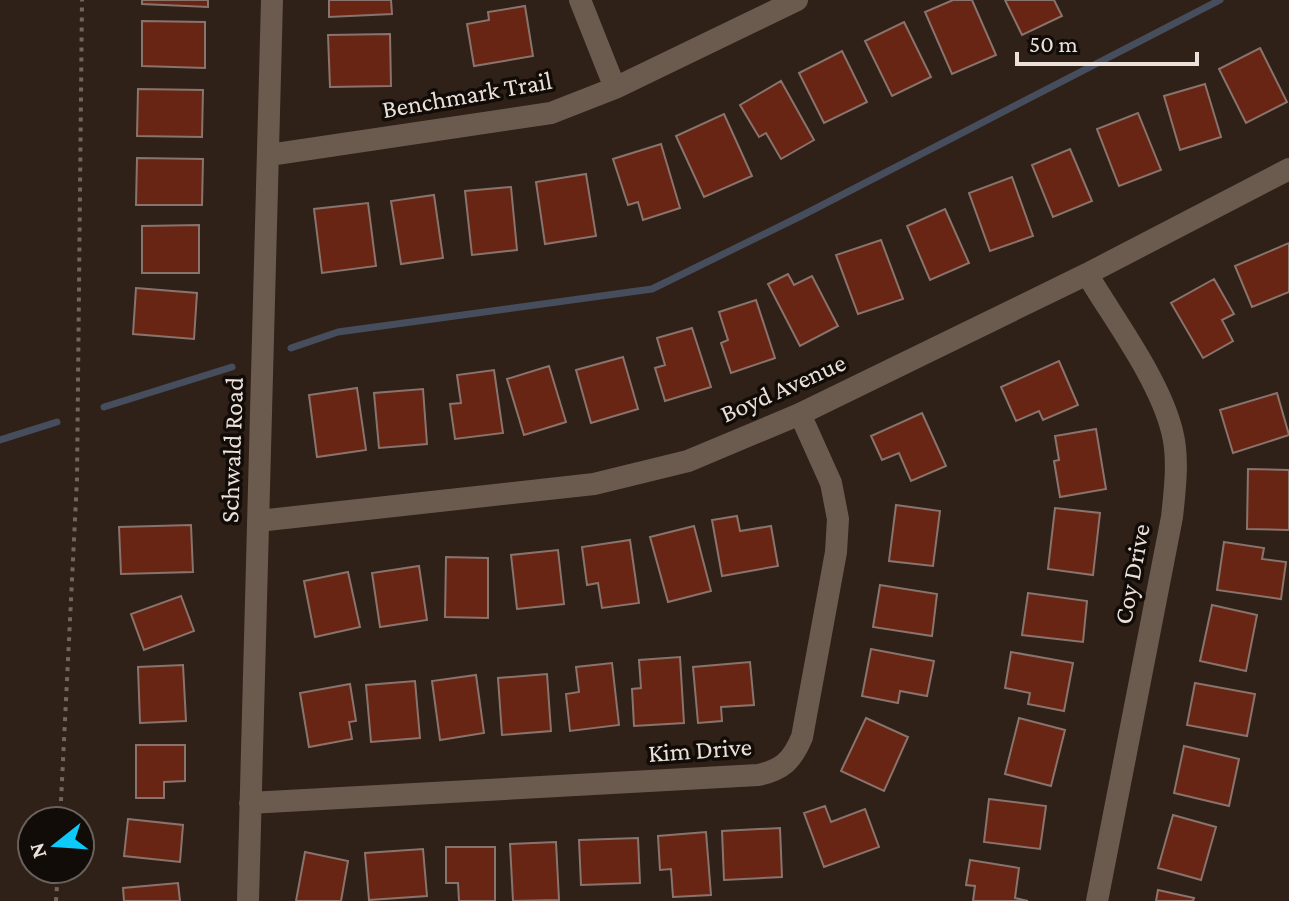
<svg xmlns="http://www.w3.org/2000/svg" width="1289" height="901" viewBox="0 0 1289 901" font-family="'Crimson Pro',serif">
	<rect width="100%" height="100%" fill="#2f2117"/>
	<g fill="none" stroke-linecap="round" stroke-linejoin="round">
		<!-- stream -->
		<path stroke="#464d5d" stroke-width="7" d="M291 348 338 332 652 289 801 216 1220 0
			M104 407 232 367
			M0 440 57 422"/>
	</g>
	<!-- building -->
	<path fill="#692513" stroke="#89736d" stroke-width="2" d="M142 0H208V7L142 4Z
		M329 0H391L392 14 329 17Z
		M953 0H972L996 55 952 74 925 12Z
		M1005 0H1054L1062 16 1022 35Z
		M525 6 533 56 474 66 467 24 489 20 488 12Z
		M142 21 205 22V68L142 66Z
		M904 22 931 77 892 96 865 41Z
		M390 34 391 86 330 87 328 35Z
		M1260 48 1287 102 1246 123 1219 69Z
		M842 51 867 102 824 123 799 73Z
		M781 81 814 140 781 159 766 133 759 137 740 105Z
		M1205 84 1221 137 1180 150 1164 96Z
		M138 89 203 90 202 137 137 136Z
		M1138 113 1161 170 1119 186 1097 129Z
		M724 114 752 176 704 197 676 136Z
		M661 144 680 208 643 220 638 202 628 205 613 159Z
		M1070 149 1092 201 1053 217 1032 165Z
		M137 158 203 159 202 205H136Z
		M586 174 596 236 545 244 536 182Z
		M1012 177 1033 236 990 251 969 193Z
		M511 187 517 250 472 255 465 191Z
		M434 195 443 258 401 264 391 201Z
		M368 203 376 266 322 273 314 209Z
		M945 209 969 263 930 280 907 226Z
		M199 225V273H142V226Z
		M881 240 903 299 858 314 836 255Z
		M1289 243V292L1252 307 1235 266Z
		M788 274 794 285 812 276 838 326 800 346 768 284Z
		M1214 279 1234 314 1222 320 1233 341 1203 358 1171 303Z
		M136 288 197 293 194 339 133 334Z
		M756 300 775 358 731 373 721 343 728 340 719 312Z
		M692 328 711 387 665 401 655 368 665 365 657 338Z
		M623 357 638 409 591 423 576 370Z
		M1059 361 1078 405 1043 420 1039 411 1016 421 1001 387Z
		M549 366 566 422 524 435 507 379Z
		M494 370 503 433 455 439 450 404 461 403 457 375Z
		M357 388 366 450 317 457 309 395Z
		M423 389 427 444 379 448 374 393Z
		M1277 393 1289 435 1233 453 1220 410Z
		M922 413 946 466 911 481 899 453 882 460 871 436Z
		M1096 429 1106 489 1060 497 1054 461 1059 460 1055 436Z
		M1248 469 1289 470V530L1247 529Z
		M896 505 940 511 933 566 889 561Z
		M1055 508 1100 513 1093 575 1048 569Z
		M737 516 740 531 771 526 778 566 722 576 712 520Z
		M191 525 193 572 121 574 119 527Z
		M694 526 711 591 668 602 650 537Z
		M630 540 639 603 602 608 598 583 587 585 582 547Z
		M1224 542 1264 548 1262 559 1286 562 1281 599 1217 590Z
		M558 550 564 604 517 609 511 555Z
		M446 557 488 558V618L445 617Z
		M419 566 427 620 380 627 372 573Z
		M348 572 360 627 315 637 304 581Z
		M880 585 937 594 932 636 873 627Z
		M1028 593 1087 601 1083 642 1022 635Z
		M181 596 194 631 144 650 131 614Z
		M1212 605 1257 615 1246 671 1200 661Z
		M871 649 934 661 927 696 900 691 898 703 862 696Z
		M1011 652 1073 663 1064 711 1028 704 1030 693 1005 688Z
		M680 657 684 723 634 726 632 689 641 688 639 660Z
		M750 662 754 705 721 707 722 721 698 723 693 667Z
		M612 663 619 725 570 731 566 694 579 692 576 667Z
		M183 665 186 721 140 723 138 667Z
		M547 674 551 731 502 735 498 678Z
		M476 675 484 733 440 740 432 681Z
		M415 681 420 738 371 742 366 685Z
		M1195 683 1255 694 1247 736 1187 725Z
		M350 684 356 721 349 722 352 739 309 747 300 693Z
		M866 718 908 737 884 791 841 771Z
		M1019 718 1065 730 1051 786 1005 774Z
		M136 745H185V781L164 782V798H136Z
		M1184 746 1239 759 1229 806 1174 793Z
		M989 799 1046 806 1040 849 984 842Z
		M825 806 831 822 865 809 879 847 824 867 804 813Z
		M1173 815 1216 827 1201 880 1158 868Z
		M128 819 183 825 180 862 124 856Z
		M780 828 782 877 724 880 722 831Z
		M706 832 711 895 673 897 671 869 660 870 658 836Z
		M638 838 640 883 581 885 579 840Z
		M556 842 559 900 513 901 510 844Z
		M446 847H495V901H459L458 883H446Z
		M423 849 427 896 369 900 365 853Z
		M305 852 348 861 341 901H296Z
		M970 860 1019 868 1015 898 1028 901H973L975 886 966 885Z
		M178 883 180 901H124L123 888Z
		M1158 890 1194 898 1193 901H1156Z"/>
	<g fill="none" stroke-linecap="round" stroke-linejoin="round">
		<!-- path -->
		<path stroke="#72655c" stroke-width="4" stroke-dasharray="4 6" stroke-linecap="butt" d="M60 821 77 479 82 0
			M56 901 58 869"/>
		<!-- minor -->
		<path stroke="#6b5b4f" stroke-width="22" d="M580 0 615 88
			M269 155 551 113 615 88 797 0
			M1087 274C1115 321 1159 379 1172 431 1179 458 1175 489 1172 517L1097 901
			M258 521 594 484 688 461 800 414 1087 274 1289 169
			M250 803 758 775C782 770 792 761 802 737L836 552 838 519 831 483 800 414
			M248 901 272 0"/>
	</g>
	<g text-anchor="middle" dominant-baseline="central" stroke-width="7" stroke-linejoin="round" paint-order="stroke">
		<!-- street labels -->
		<g font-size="26" fill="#ebe1da" stroke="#120c08">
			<text transform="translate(467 95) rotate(-10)">Benchmark Trail</text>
			<text transform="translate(783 388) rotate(-24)">Boyd Avenue</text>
			<text transform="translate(232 450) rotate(-88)">Schwald Road</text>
			<text transform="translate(1132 574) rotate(-79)">Coy Drive</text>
			<text transform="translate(700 750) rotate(-4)">Kim Drive</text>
		</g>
	</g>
	<!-- north arrow -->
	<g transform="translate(56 845) rotate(253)"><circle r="38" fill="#120c08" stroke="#69615c" stroke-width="2"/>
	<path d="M0-6L14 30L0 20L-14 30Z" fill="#0dcafa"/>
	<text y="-12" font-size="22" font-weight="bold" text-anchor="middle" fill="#ebe1da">N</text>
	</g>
	<!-- scale -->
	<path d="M1017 52v12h180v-12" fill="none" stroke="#ebe1da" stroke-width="4"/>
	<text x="1029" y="52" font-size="24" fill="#ebe1da" stroke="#120c08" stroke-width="6" paint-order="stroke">50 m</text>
</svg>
